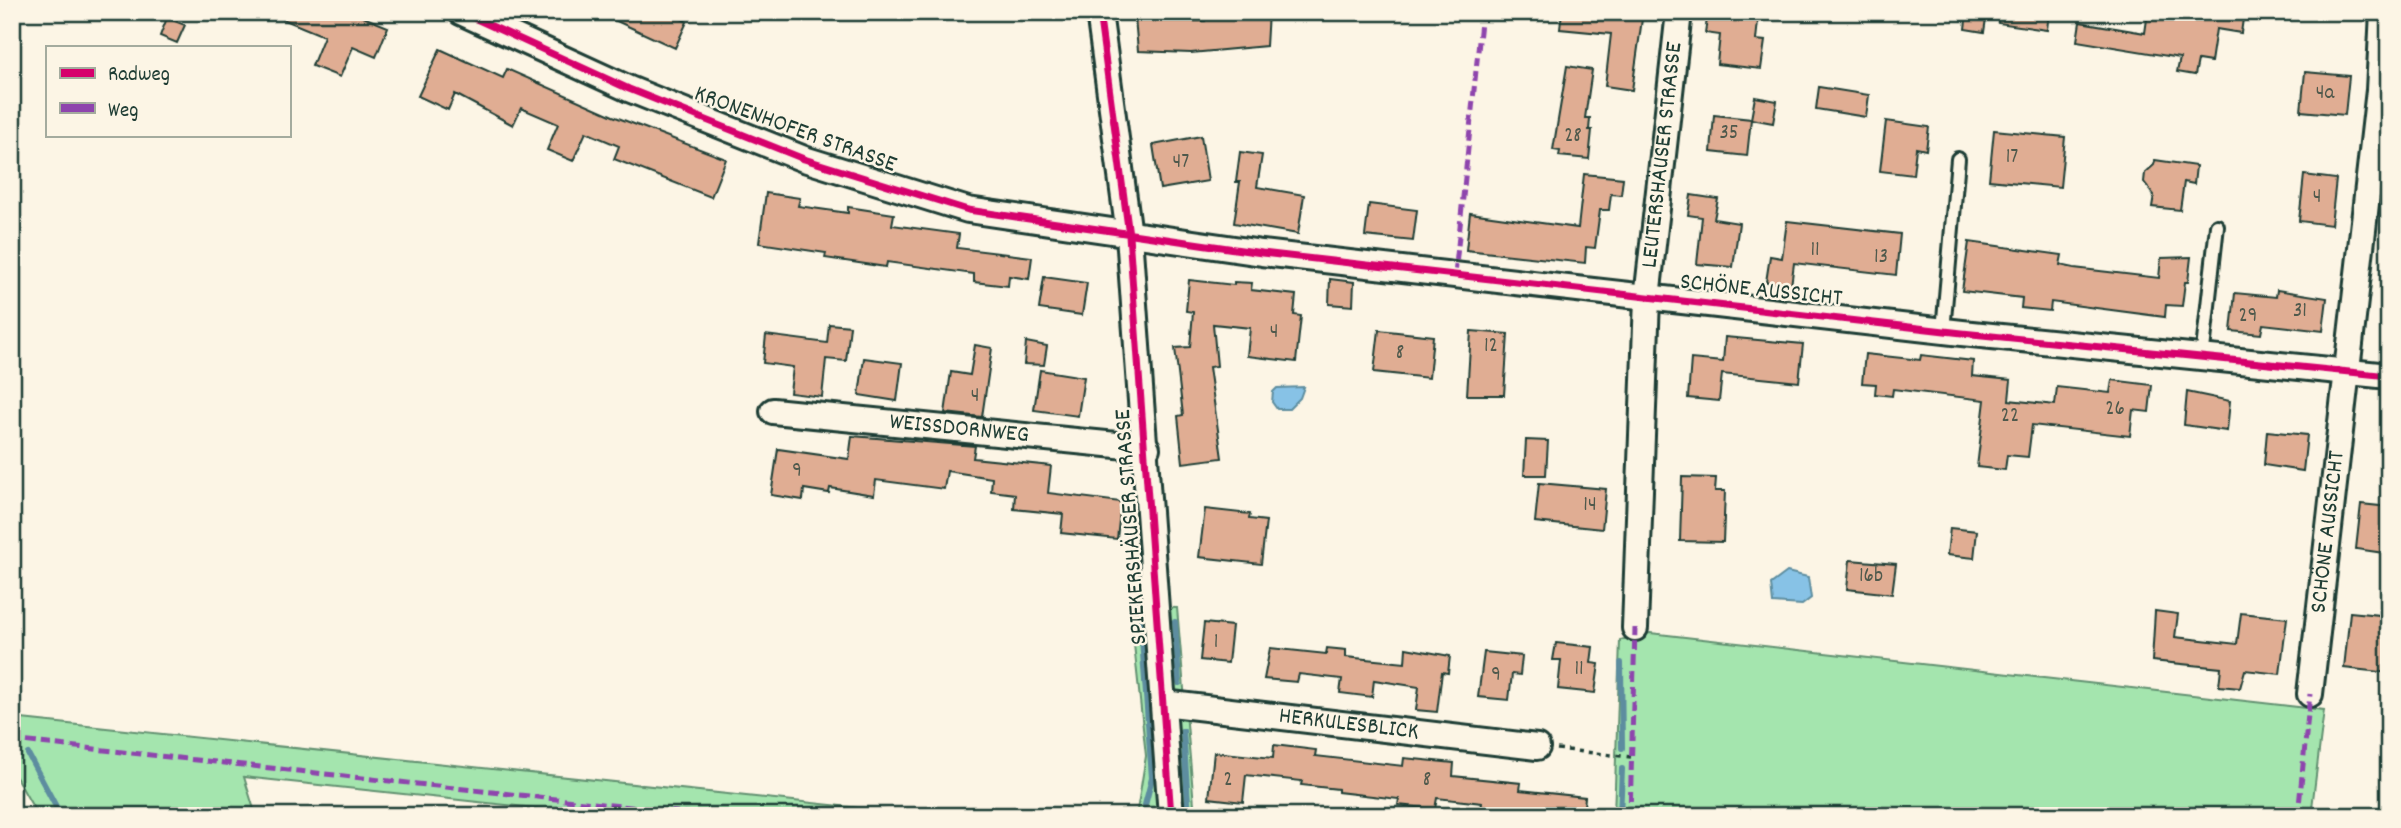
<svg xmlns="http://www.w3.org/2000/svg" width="2401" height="828" viewBox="0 0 2401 828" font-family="Dekko,sans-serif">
	<rect width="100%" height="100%" fill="#fcf5e5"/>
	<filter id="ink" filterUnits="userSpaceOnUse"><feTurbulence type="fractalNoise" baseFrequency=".0143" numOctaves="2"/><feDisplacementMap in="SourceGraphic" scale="14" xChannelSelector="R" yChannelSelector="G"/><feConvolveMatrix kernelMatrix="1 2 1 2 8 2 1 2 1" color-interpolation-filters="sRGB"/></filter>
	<g filter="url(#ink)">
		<!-- green -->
		<path fill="#a4e5ae" stroke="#629171" stroke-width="2" d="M1130 607 1177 608 1195 816H1127L1137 811 1146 756Z
			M1650 633 2324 710 2311 816H1614L1620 640Z
			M12 718 934 816H610L244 777 256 816H38L12 770Z"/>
		<!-- water -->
		<path fill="#87c2e6" stroke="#5d8d9f" stroke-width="2" d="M1304 387 1300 398 1289 409H1277L1272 402 1273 392 1277 388Z
			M1787 572 1808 577 1811 598 1802 605 1773 603 1771 584Z"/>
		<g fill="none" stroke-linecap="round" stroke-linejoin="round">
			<!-- stream -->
			<path stroke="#5d8d9f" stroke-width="6" d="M1139 597 1152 778 1145 805
				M1175 622 1179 683
				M1621 663 1622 748
				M1183 731 1189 816
				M28 754 61 816
				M1620 816 1622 769"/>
		</g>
		<!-- building -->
		<path fill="#e0ad93" stroke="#1f3d34" stroke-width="2" d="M351 12 388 27 376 57 353 47 340 77 312 66 324 36 268 13Z
			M597 12H685L682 19 687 22 675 48Z
			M1205 12H1268L1266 46 1191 53 1138 51 1135 18 1173 17 1175 21H1205Z
			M1562 12H1643L1632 90 1605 86 1611 34 1560 29Z
			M1708 12H1759L1756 40 1765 41 1761 69 1717 64 1720 35 1705 33Z
			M1967 12H1987L1984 32 1965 29Z
			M1999 12H2049L2047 30 1998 23Z
			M2148 12H2244L2241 33 2216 29 2211 62 2198 60 2195 75 2177 72 2180 58 2077 41 2080 22 2145 33Z
			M167 18 185 25 177 43 160 36Z
			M440 49 503 78 507 69 613 116 726 159 711 197 614 159 619 146 586 132 573 161 547 150 558 124 521 108 513 125 455 94 448 110 418 96Z
			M1567 66 1592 70 1585 118H1590L1589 130H1592L1589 159 1559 156 1560 151 1553 150Z
			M2305 72 2349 76 2345 115 2301 111Z
			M1819 87 1869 95 1866 117 1816 109Z
			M1755 97 1777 101 1773 123 1751 119Z
			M1714 115 1751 119 1747 156 1711 152Z
			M1886 121 1929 127 1926 150 1916 148 1913 175 1880 171Z
			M1994 130 2065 137 2060 187 1989 180Z
			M1201 136 1208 181 1160 189 1153 145Z
			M1240 152 1262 155 1257 187 1304 195 1298 234 1234 223 1240 182H1236Z
			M2155 160 2196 166 2194 184 2184 182 2180 210 2152 207 2154 195 2144 182 2145 173 2154 165Z
			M1584 174 1623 178 1621 195 1611 194 1609 210H1600L1595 248 1586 247 1585 263 1466 250 1470 213 1578 228Z
			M2304 175 2336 179 2331 225 2299 221Z
			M766 193 800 198 798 206 848 213V207L894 214 892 225 959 234 957 248 1032 257 1029 279 1009 276 1008 286 974 282V274L887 262 886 267 825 258 826 253 759 243Z
			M1691 195 1718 199 1714 219 1739 223 1733 267 1697 264 1702 217 1688 215Z
			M1369 204 1417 210 1413 241 1365 236Z
			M1787 221 1900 234 1896 275 1794 263 1791 286 1766 282 1770 256 1782 258Z
			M1969 242 2062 255 2060 265 2074 268 2159 278 2161 258 2191 257 2188 282H2185L2182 306 2166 305 2165 317 2051 302 2050 311 2021 308 2022 298 1962 291Z
			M1044 277 1087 283 1082 315 1039 309Z
			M1330 279 1354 282 1353 306 1329 304Z
			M1189 280 1234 285V282L1252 283 1251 290 1296 295 1294 315 1301 316 1296 362 1247 356 1250 328 1213 324 1217 366 1209 367 1222 458 1183 463 1178 416 1183 415 1175 348 1190 347 1193 312 1186 311Z
			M2277 290 2327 298 2323 331 2263 324 2261 334 2231 331 2235 293 2276 297Z
			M829 324 850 326 846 361 826 359 822 397 790 393 793 367 763 363 766 335 827 343Z
			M1379 330 1433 336 1429 378 1374 372Z
			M1471 331 1508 334 1504 395H1467Z
			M1725 337 1803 344 1799 382 1722 374 1719 401 1688 398 1691 359 1723 362Z
			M1026 342 1047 346 1044 365 1024 364Z
			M975 345 992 348 982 417 945 413 951 372 970 375Z
			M1865 354 1920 360 1921 355 1973 361 1972 376 2011 380 2009 400 2055 405 2057 387 2110 393 2112 380 2152 385 2149 412 2133 410 2130 436 2032 425 2028 457 2007 455 2005 470 1977 467 1985 400 1893 389 1892 396 1875 394 1876 384 1862 383Z
			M864 358 902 363 897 401 859 395Z
			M1040 370 1084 377 1078 416 1034 410Z
			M2187 392 2230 401 2227 431 2184 425Z
			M2267 431 2307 435 2303 471 2264 465Z
			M852 436 975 446 973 458 1051 466 1048 493 1121 502 1117 539 1061 533 1063 514 1014 509 1015 494 991 491 992 478 947 471 944 489 876 480 874 495 830 488 829 493 804 489 803 500 771 495 778 449 849 459Z
			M1526 440 1548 441 1546 475H1524Z
			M1682 477 1716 478 1715 491H1725L1723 542 1680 541Z
			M1539 483 1606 489 1602 529 1535 522Z
			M2361 504 2389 507 2384 553 2356 549Z
			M1205 509 1250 514 1249 519 1266 521 1261 564 1199 557Z
			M1950 528 1977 531 1974 558 1947 555Z
			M1850 560 1896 564 1892 594 1847 589Z
			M2155 611 2178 614 2175 637 2237 644 2241 613 2287 618 2280 674 2245 670 2240 688 2219 686 2221 668 2152 661Z
			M2350 612 2389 616V673L2344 668Z
			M1204 623 1232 626 1228 663 1200 660Z
			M1556 643 1593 647 1591 663 1599 664 1595 693 1558 689 1561 660H1553Z
			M1270 648 1326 654 1327 648 1346 650V657L1405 663 1406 648 1450 656 1448 673 1442 672 1437 712 1416 710 1419 687 1374 680 1372 697 1340 693 1342 679 1299 674 1297 682 1264 679Z
			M1484 652 1522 656 1520 675 1512 674 1509 700 1478 697Z
			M1274 745 1316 750 1315 756 1403 766 1404 758 1454 763 1453 776 1521 783 1520 790 1585 797 1583 816H1545L1481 809 1482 803 1437 798 1435 809 1398 805 1399 799 1338 792V789L1301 785 1302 781 1246 775 1243 802 1209 798 1214 752 1273 758Z"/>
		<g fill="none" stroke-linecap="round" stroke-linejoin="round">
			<defs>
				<path id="service" d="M1943 331 1958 159
					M2202 359 2217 226"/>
				<g id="minor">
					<path d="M461 12 629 89 804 159 968 210 1262 253 1962 333 2389 376"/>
					<path d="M1099 12 1129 235 1171 816"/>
					<path id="s1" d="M773 411 1147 448"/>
					<path id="s2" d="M1635 628 1647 298 1679 12"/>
					<path id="s3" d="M2310 694 2379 90 2383 12"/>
					<path id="s4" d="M1163 703 1537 747"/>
				</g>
			</defs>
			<!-- service casing -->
			<use href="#service" stroke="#1f3d34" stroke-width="18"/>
			<!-- minor casing -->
			<use href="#minor" stroke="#1f3d34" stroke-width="30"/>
			<!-- path -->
			<path stroke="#1f3d34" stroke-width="3.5" stroke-dasharray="5 5" stroke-linecap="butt" d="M1557 749 1631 757"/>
			<!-- service -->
			<use href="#service" stroke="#fcf5e5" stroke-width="12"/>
			<!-- minor -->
			<use href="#minor" stroke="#fcf5e5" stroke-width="24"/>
			<!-- quiet -->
			<path stroke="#8e44ad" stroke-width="5" stroke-dasharray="10 5" stroke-linecap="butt" d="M1455 275 1482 12
				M12 740 713 816
				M1630 816 1635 628
				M2298 816 2310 694"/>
			<defs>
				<path id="cycleway" d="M461 12 629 89 804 159 968 210 1262 253 1962 333 2389 376
					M1099 12 1129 235 1171 816"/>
			</defs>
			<!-- cycleway casing -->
			<use href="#cycleway" stroke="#fcf5e5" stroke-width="11"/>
			<!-- cycleway -->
			<use href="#cycleway" stroke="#d6006c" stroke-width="7"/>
		</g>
	</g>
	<g text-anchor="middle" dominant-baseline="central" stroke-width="5" stroke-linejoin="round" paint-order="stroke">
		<!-- number labels -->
		<g font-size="21" fill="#4f594c">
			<text x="2325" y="94">4a</text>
			<text x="1729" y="134">35</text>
			<text x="1573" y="137">28</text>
			<text x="2012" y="158">17</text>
			<text x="1181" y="163">47</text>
			<text x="2317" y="198">4</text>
			<text x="1815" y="251">11</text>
			<text x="1881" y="258">13</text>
			<text x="2300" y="312">31</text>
			<text x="2248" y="317">29</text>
			<text x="1274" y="333">4</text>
			<text x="1491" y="347">12</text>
			<text x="1400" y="354">8</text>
			<text x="975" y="397">4</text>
			<text x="2115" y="410">26</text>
			<text x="2010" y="417">22</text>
			<text x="797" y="472">9</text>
			<text x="1590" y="506">14</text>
			<text x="1871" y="577">16b</text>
			<text x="1216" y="643">1</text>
			<text x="1579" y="670">11</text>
			<text x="1496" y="676">9</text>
			<text x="1228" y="781">2</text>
			<text x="1427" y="781">8</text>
		</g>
		<!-- street labels -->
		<g font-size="24" fill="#1f3d34" stroke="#fcf5e5">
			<text transform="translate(795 130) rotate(20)">KRONENHOFER STRASSE</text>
			<text stroke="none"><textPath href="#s2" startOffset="474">LEUTERSHÄUSER STRASSE</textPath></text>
			<text transform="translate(1761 291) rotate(6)">SCHÖNE AUSSICHT</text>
			<text stroke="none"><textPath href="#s1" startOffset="187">WEISSDORNWEG</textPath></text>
			<text transform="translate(1132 527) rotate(-94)">SPIEKERSHÄUSER STRASSE</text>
			<text stroke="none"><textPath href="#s3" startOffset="163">SCHÖNE AUSSICHT</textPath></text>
			<text stroke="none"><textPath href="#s4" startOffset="187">HERKULESBLICK</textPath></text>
		</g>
	</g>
	<!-- margin -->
	<rect width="2401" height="828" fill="none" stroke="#fcf5e5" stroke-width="42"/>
	<rect x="21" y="21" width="2359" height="786" fill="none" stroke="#1f3d34" stroke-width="2.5" filter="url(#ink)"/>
	<!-- legend -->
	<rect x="46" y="46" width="245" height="91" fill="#fcf5e5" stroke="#a4ab9e" stroke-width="2"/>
	<rect x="60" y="68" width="35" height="10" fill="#d6006c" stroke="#a4ab9e" stroke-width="2"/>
	<text x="108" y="80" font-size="21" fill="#1f3d34">Radweg</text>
	<rect x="60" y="103" width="35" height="10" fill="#8e44ad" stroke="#a4ab9e" stroke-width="2"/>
	<text x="108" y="116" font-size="21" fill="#1f3d34">Weg</text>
</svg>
